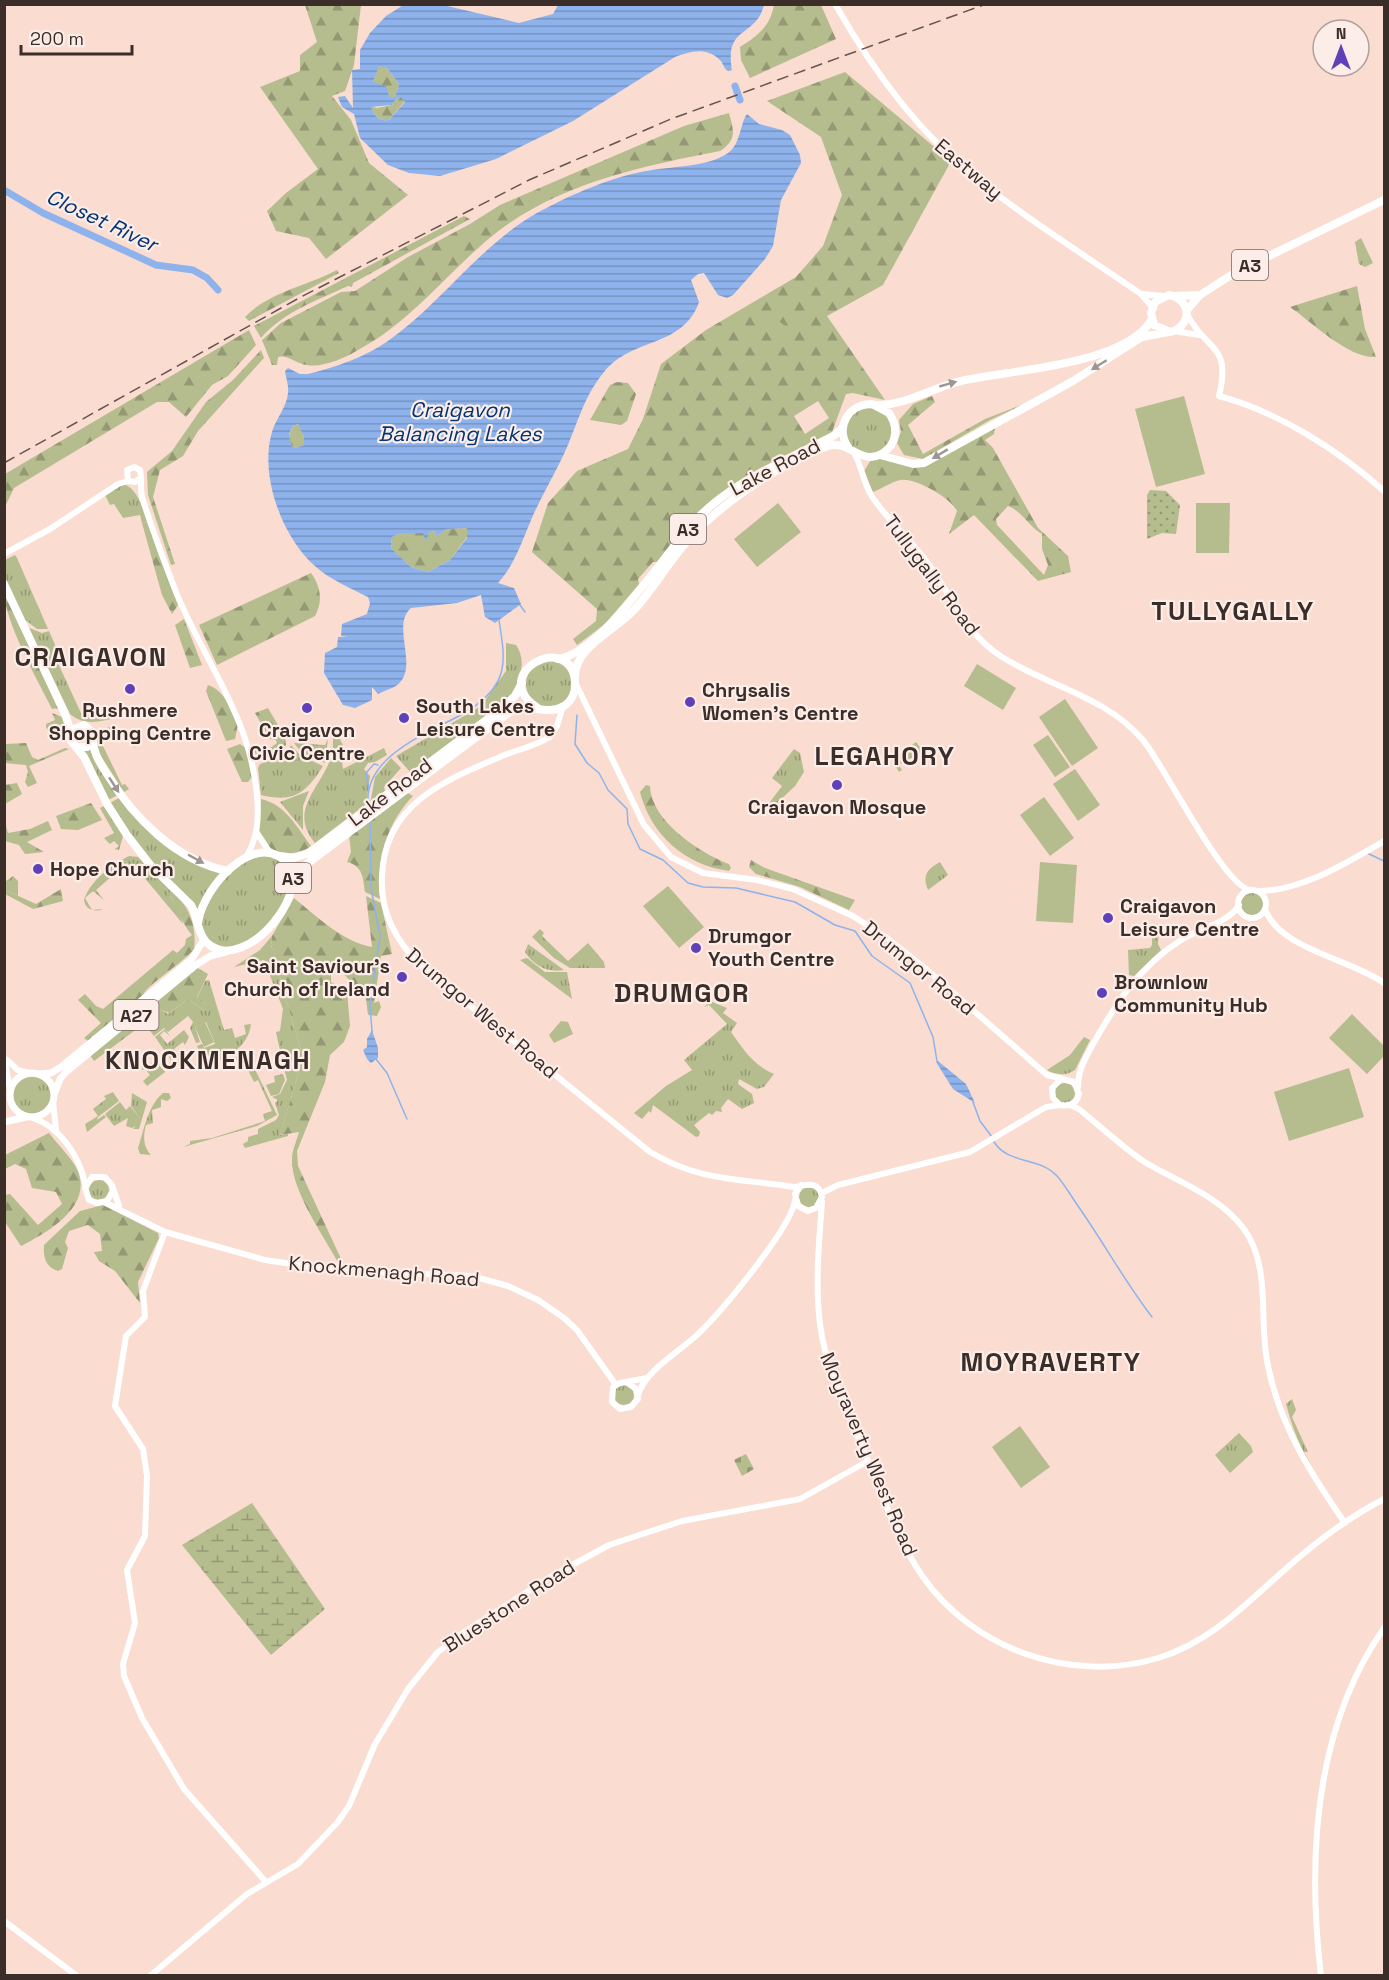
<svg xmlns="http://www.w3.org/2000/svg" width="1389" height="1980" viewBox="0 0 1389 1980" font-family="'Space Grotesk',sans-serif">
	<defs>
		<pattern id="grass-tufts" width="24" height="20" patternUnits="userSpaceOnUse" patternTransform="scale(1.5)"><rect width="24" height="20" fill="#b5bc8e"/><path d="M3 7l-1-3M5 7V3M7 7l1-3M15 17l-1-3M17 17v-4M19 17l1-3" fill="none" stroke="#949974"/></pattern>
		<pattern id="forest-firs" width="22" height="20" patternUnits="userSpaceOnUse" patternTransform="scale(1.5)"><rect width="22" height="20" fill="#b5bc8e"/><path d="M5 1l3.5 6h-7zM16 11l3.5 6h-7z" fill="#949974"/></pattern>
		<pattern id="wetland-marsh" width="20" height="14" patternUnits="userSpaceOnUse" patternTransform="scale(1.5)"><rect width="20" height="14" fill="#b5bc8e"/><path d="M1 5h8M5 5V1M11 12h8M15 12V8" fill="none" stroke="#949974"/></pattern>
		<pattern id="cemetery-stones" width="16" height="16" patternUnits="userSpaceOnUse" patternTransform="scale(1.5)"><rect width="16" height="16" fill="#b5bc8e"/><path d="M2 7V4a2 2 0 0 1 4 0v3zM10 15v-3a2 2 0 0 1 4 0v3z" fill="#949974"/></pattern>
		<pattern id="park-dots" width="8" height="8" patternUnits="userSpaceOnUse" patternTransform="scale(1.5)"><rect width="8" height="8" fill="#b5bc8e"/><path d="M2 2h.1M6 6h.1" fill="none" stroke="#949974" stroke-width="1.8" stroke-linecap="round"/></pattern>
		<pattern id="water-rules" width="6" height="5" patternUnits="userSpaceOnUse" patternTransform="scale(1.5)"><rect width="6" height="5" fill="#8eb3ec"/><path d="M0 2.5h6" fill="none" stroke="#7592bf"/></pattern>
	</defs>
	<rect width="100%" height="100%" fill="#fadcd1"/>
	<!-- grass -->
	<path fill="url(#grass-tufts)" d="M1361 238 1373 263 1365 267 1359 264 1355 242Z
		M846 431a23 23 0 1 1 46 0a23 23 0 1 1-46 0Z
		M124 484C138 490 143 508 148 522L142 523 140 515 123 518 114 504 110 505 105 495Z
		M15 555 17 558 48 629H37L24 619 5 579V560Z
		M29 628 42 633 49 631 59 654 57 661 81 713 93 715 110 707 121 712 119 717C102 721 85 727 70 714Z
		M506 643 516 645C528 661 519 685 508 699L411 773 396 756 481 706 506 671Z
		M526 684a23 23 0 1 1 46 0a23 23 0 1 1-46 0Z
		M332 724 346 751 341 754 343 769 384 748 387 755 375 762 368 763 364 769 370 776 366 804 315 843C287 810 322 787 331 757 334 746 333 735 332 724Z
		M109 727 127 730 135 742V748L129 737 118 732 107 736 102 744 122 785 125 784 129 789 124 792 97 750V736Z
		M328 739 325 763 302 753 294 743 325 745Z
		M916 742 923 751 899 765 902 770 899 772 892 760Z
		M291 745 301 756 323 766C306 793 294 803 261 795L258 768 260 764 286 755Z
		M90 747 118 795 108 800 83 750Z
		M794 749 800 753 804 772 795 786 775 805 770 802 782 786 772 778Z
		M391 758 401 768 384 787 385 791 370 804 375 777Z
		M309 791 303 806V830L280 802Z
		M119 798 160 840 223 871 207 891 197 910 140 848 110 803Z
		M104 806 123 836 119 850 115 849 119 846 114 841 110 844 104 838 114 833 100 808Z
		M129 856 138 857 171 891 169 894 180 912 183 924 133 864 130 866 127 863 96 890 104 900 93 891 85 898 92 910 103 909C94 913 85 909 84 900 90 881 111 865 129 856Z
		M255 856C260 856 268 855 273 857 315 873 264 938 239 946 226 951 215 944 205 937 203 931 200 925 201 919 205 891 233 869 255 856Z
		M940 862 948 875 928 890C922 876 927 869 940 862Z
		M13 876 18 881V896L36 904 5 890V882Z
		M1241 904a11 11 0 1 1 22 0a11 11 0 1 1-22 0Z
		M1152 924 1159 925 1158 944 1161 950 1134 976 1129 975 1128 950 1150 948 1152 945Z
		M540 929 544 933 542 936 568 961 588 943 604 962 605 968H570L554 958 532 937Z
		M272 936 271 945 303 1058 280 1135 288 1134V1136L245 1148 243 1144 248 1141V1137L258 1134V1129L276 1120 279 1115 275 1103 278 1100 272 1097 280 1094 287 1080 284 1068 292 1065 289 1054 281 1055 276 1032 280 1031 283 1009 264 960 234 967 260 950Z
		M528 944 564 970C548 973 534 966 525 952Z
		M527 958 545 972H567L572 999 520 960Z
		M209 980 224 1030 232 1028 235 1038 246 1034 244 1025 251 1024C248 1047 229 1057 209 1064L204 1062 197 1046 202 1044 204 1048 215 1044 206 1022 195 1027 200 1042 196 1043 190 1028 193 1022 188 1016 168 1032 164 1028 154 1036 144 1023 162 1010 168 1014 188 999 205 1011 207 1004 197 998 205 981Z
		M710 1001 727 1008 723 1013 737 1023 731 1032C743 1049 753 1065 774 1074L764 1087 757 1089 739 1079 738 1084 752 1094 754 1103 742 1109 728 1099 721 1108 722 1112 716 1111 712 1115 709 1113 694 1125 700 1132 699 1136 696 1137 653 1105 651 1113 649 1111 642 1119 634 1113 666 1086 692 1070 684 1060 727 1024 709 1005 704 1007Z
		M561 1021 568 1022 573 1034 554 1043 549 1035Z
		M165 1029 170 1036 164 1031 160 1035 167 1044 184 1030 189 1037 185 1045 183 1042 174 1049 184 1061 176 1067 155 1037Z
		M1084 1037 1090 1040 1075 1070C1067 1076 1055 1075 1047 1070L1070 1055Z
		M241 1052 250 1059 277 1115 257 1126 183 1147 190 1144V1141L212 1138 265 1121 263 1114 272 1111 258 1080 254 1082 242 1058 232 1061Z
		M155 1060 165 1072 147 1086 143 1081 150 1075 145 1069 142 1070V1066L145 1068Z
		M283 1074 285 1080 279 1094 271 1096 266 1085 275 1082 274 1076Z
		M13 1096a19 19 0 1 1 38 0a19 19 0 1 1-38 0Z
		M1055 1093a10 10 0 1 1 20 0a10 10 0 1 1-20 0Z
		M113 1092 119 1101 98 1117 97 1120 104 1115 106 1117 87 1132 85 1124 98 1116 93 1109 106 1099 104 1096Z
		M132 1093 147 1102 139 1129H133L136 1126 132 1128 128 1123 132 1128 126 1126 128 1118 114 1126 105 1114 120 1102 126 1110 130 1106 141 1119 131 1106Z
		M163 1093H169L171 1098 167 1101 161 1099V1107L152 1110 153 1123 146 1125C143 1136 143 1147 151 1155L140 1154 138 1148C144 1130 148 1105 163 1093Z
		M89 1190a10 10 0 1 1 20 0a10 10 0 1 1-20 0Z
		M799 1197a10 10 0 1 1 20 0a10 10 0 1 1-20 0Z
		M614 1395a10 10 0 1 1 20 0a10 10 0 1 1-20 0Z
		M1292 1399 1296 1410 1292 1417 1308 1452H1304L1313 1469C1301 1450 1292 1427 1286 1404Z
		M1239 1433 1251 1446 1253 1452 1230 1473 1215 1455Z"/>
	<!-- forest -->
	<path fill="url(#forest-firs)" fill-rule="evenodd" d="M305 5H361L354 65 345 91 332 96 351 120 369 163 408 195 326 259 309 238 276 231 267 211 286 193 318 169 260 87 300 71V55L317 42Z
		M774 5H821L836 39 750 78 741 60 740 47C759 35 770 26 774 5Z
		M379 65 387 68 399 84 395 97 390 99 388 92 373 82Z
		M845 72 951 161 883 285 827 316 885 400 853 393 846 394 832 432C779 459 723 481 684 527 675 538 667 550 659 562H653L638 579 639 584 605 624 577 645 573 639 596 621 597 609 532 552 548 503 577 471 628 449 643 419 661 364 706 330 796 277 823 246 842 195 821 137 767 101ZM818 401 829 418 805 434 794 416Z
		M401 97 405 101 389 120C379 121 374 116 370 106L377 108 392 105 396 99Z
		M729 113C734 131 737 140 720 151 638 167 551 185 486 241 443 278 409 323 358 350 345 358 322 368 307 365 297 364 287 354 278 357L277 365H272L262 340 281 323 341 292 355 291 408 257 470 224 500 205 684 126Z
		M464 216 470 219 353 283 352 287 348 286C318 300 283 312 261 338L254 326Z
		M337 270 339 273 249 321 245 317C269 292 307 286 337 270Z
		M1357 286 1365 329 1376 357C1349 359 1313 323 1290 307Z
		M249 330 256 345 228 376 212 385 186 417 169 402H157L14 488 5 507V474Z
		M261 350 264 358 198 431 183 456 160 470 153 497 175 564 171 565 148 495 147 472 172 451 206 402 233 380Z
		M617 382 628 383 636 394 627 421 621 425 590 420 610 385Z
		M932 396 935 402 908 425 923 454 985 419 1029 402 990 420 923 459 904 455 897 443 901 432 899 420 913 404Z
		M298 424 304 437V445L295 448 291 445 289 435 293 426Z
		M995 428 994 434 985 440 993 448 1038 528 1068 556 1071 572 1038 581 974 515 949 534 957 511C951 498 915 477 900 480 891 482 881 489 873 492L864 471 871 460 882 457 913 466ZM1008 506C1023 512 1028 526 1042 534V549L1048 565 1044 575 997 525 996 519Z
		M148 522 178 605 172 614 162 595 142 523Z
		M467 528V537L450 560 428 572 411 567 391 548 392 537 398 534 435 531 436 536 447 529Z
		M311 573C321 587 323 601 315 616L217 665 199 625Z
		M4 591 60 708 52 709C37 679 5 623 4 591Z
		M184 619 202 665 190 668 175 625Z
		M208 685C225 691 231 709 238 724L235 739 226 741 206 691Z
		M268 708 285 737 286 745 277 753 260 757 255 753 253 747 266 751 277 743 276 740 270 739 255 713Z
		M52 713 64 718 67 729 54 742 46 727V724L55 720Z
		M26 743 32 757 38 760 65 748 69 749 29 766 37 783 28 787 25 782 28 772 26 765 4 763 5 744Z
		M240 744 247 749 252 777 248 782H242L227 749Z
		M17 783 22 794 5 804V785Z
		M646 785 650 786C651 821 700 853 729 864L731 868 729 871C685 865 651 835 640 792Z
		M406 792 413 796C386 824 376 861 380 899L365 892C363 878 363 866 347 862L351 852 349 835Z
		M261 799C286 805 296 826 311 846 297 857 270 856 261 837 257 827 261 809 261 799Z
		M91 803 102 820 78 830 61 829 56 816Z
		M48 821 52 830 27 842 44 852 25 854 19 845 5 841V822L8 833 30 829Z
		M751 860 765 868 855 900 849 910 800 887 756 874 749 867Z
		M61 889 63 901 33 909 5 894V890L36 904Z
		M171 891C189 905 197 926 194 949 183 963 148 984 143 995L88 1041 84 1038 101 1023 78 1000 85 994 96 1006 103 1009 173 950 177 953 185 945 186 939 192 935C181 923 179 908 169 894Z
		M366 896 381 903 392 954 381 956 374 1003 379 1001 381 1007 377 1016 368 1015 366 999 343 973H331V982L347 991 350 1026 344 1042 330 1055 325 1082 297 1151 298 1166 342 1261 339 1264C324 1236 291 1191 292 1159 292 1150 297 1140 299 1132L280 1135 303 1058 271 945 272 936 294 898C316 916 343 942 372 947Z
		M196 967 208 974 197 997 207 1004 209 1011H205L188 999 169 1013 162 1010 94 1061 90 1055Z
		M49 1133C58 1145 72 1158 78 1171 92 1207 48 1232 21 1246L5 1222V1195L10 1194 38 1225 62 1204 56 1192 32 1188 26 1169 15 1164 5 1169V1155Z
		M103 1205 158 1233 159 1238 138 1282 140 1303 115 1271 99 1261 94 1252 102 1251 100 1234 88 1225 69 1231 65 1242 68 1248 62 1269 58 1271C46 1267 43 1258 44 1245L80 1211Z"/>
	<!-- wetland -->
	<path fill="url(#wetland-marsh)" d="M252 1503 325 1609 271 1655 182 1545Z"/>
	<!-- cemetery -->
	<path fill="url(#cemetery-stones)" d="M746 1454 754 1469 742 1476 734 1460Z"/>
	<!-- park -->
	<path fill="url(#park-dots)" d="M1150 490 1166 491 1180 505 1176 534 1162 533 1147 539V495Z"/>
	<!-- pitch -->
	<path fill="#b5bc8e" d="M776 319 789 329 779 346 767 326Z
		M1184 396 1205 474 1156 487 1135 409Z
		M778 503 801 532 757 567 734 539Z
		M1196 503H1230L1229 553H1196Z
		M977 664 1016 688 1003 710 964 686Z
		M1065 699 1098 748 1072 766 1039 717Z
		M1048 735 1070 767 1055 777 1033 745Z
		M1075 769 1100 805 1078 821 1053 784Z
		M1044 797 1074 838 1050 856 1020 815Z
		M1040 862 1077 865 1073 923 1036 921Z
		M668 886 704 927 679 948 643 906Z
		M1352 1014 1384 1046V1056L1367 1074 1329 1038Z
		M205 1022 214 1042 204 1047 195 1027Z
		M1349 1068 1364 1117 1289 1141 1274 1092Z
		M1020 1426 1050 1467 1021 1488 992 1447Z"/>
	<!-- water -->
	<path fill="url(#water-rules)" fill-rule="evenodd" d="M405 4 443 5 519 23 553 14 558 5H764C756 38 724 25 732 70L728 71C723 68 724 64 720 60 706 47 691 51 675 57L573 121 496 159 440 176 409 173 388 165 360 138 354 114 342 107 338 97 345 96 353 108 352 70 360 69V50L370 33 386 16ZM379 66 387 68 399 84 395 97 390 98 386 86 373 82ZM401 97 405 102 389 120C379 121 374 116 371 107L392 105 396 99Z
		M747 114 759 124 782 130 790 135 800 155 801 163 781 200 773 246 765 259 733 295 727 298 718 295 704 273 698 274 691 280 699 302C683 348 632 337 604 372 582 399 578 424 564 454 555 473 544 492 535 511 523 537 517 562 498 583L514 588 521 604 495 623 485 617 481 595 457 603 411 608C390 626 421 668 396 686 391 689 383 691 378 694L372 687V700L355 708 343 705 324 673 325 653 337 647 338 637H348L341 636 342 624 367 614 370 603 368 597C350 588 331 580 316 567 282 538 259 475 272 432 276 418 287 407 288 393 289 386 286 378 285 371L288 368 300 374H308C336 367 365 357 388 341 442 303 479 246 537 213 572 194 613 176 652 170 675 166 708 167 728 153 741 144 740 123 747 114ZM298 424 304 437V445L295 448 291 445 289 434 293 426ZM467 528V538L450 560 428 572 411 567 391 548 392 537 398 534 423 533 426 542 429 532 435 531 436 536 447 529Z
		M372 1030 378 1048V1058L371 1063 367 1059 363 1050 367 1047V1039Z
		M938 1061 966 1084 975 1103 953 1089 936 1062Z"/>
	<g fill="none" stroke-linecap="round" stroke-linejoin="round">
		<!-- stream -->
		<path stroke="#8eb3ec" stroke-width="1.5" d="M520 605 525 612
			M577 715 575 744 587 763 599 773 608 790 627 809 628 824 640 849 663 860 688 883 703 887 736 888 795 902 835 925 855 931 872 956 910 983 933 1037 937 1061
			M369 790 366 773 374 764 378 765
			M368 804C364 754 432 732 468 711 509 683 506 664 499 620
			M370 821 371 888 380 936 370 1005 372 1031
			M1367 853 1384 861
			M376 1059 387 1073 407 1119
			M973 1102 980 1121 992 1137
			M994 1142C1009 1165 1038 1156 1057 1176 1065 1185 1071 1196 1078 1206 1104 1243 1125 1282 1152 1317"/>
		<!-- river -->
		<path stroke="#8eb3ec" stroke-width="7" d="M735 86 740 100
			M4 190 43 213 156 265 193 270 207 278 218 290"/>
		<!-- secondary -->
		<path stroke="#fff" stroke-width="6" d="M835 4C872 69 917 132 976 178 1028 220 1086 256 1141 294L1152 307
			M1142 294 1165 296
			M1187 314C1206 352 1232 343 1219 396 1279 412 1338 450 1384 491
			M1174 331 1199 335
			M854 453C862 466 863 482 871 495 887 520 909 538 927 562 952 595 965 634 1002 657 1050 687 1105 696 1143 740 1165 767 1223 885 1250 890
			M139 479 135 482 128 481 127 470 134 467 140 470C142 478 140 488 142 497 152 529 164 561 176 592 205 663 250 716 257 795 259 817 258 838 246 857
			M4 554 50 529 118 484 128 481
			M576 684 644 825 671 857 703 873 757 880 793 889 853 916 887 938 926 969 1047 1075 1074 1082 1079 1094C1077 1103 1070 1107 1060 1105L1053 1098 1052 1088 1060 1080
			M563 706 557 726 550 737C537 745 521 749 507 754 448 779 384 802 382 877 380 912 396 941 421 966L650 1152C701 1182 739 1178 794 1187 807 1185 819 1180 822 1197L816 1208 808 1211 798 1206 795 1194 801 1185
			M257 833 270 853
			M1238 904a14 14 0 1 1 28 0a14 14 0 1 1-28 0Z
			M1258 891C1302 891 1348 862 1384 841
			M1265 909C1279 949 1351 959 1384 983
			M4 1057 10 1089
			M7 1060 18 1070 29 1073
			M1078 1087C1078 1070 1085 1059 1093 1044 1116 1003 1140 966 1181 940 1197 929 1229 923 1239 905
			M53 1101 56 1130
			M1070 1105 1079 1109C1101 1127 1120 1145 1143 1161 1177 1182 1219 1195 1244 1229 1272 1268 1258 1321 1268 1366 1280 1426 1311 1474 1345 1523
			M33 1118C60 1127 80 1157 85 1184
			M113 1191 107 1201 97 1203 89 1200 85 1188 92 1177H105L112 1185 119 1206
			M822 1193 838 1185 970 1152 1046 1107 1060 1105
			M104 1202 165 1232 265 1260 333 1270 472 1276 508 1286 538 1300 564 1318 577 1330 616 1385
			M822 1202C819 1242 815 1284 820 1324 826 1370 847 1411 865 1453 882 1494 897 1540 923 1577 974 1650 1073 1684 1158 1658 1208 1643 1243 1607 1281 1573 1312 1545 1347 1518 1384 1499
			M165 1232 143 1291 145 1317 126 1336 115 1406 143 1449 147 1476 145 1536 127 1570 135 1623 123 1664 124 1676 142 1718 184 1789 266 1882
			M628 1383 636 1389 638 1399 631 1407 620 1409 612 1402 613 1387 620 1383 647 1378
			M638 1395C646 1369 680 1352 699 1333 721 1312 792 1227 795 1200
			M4 1921 77 1976
			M150 1976 247 1894 298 1864 337 1823 349 1806 375 1744 408 1689 437 1653 458 1636 552 1576 609 1545 682 1521 800 1499 868 1461
			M1321 1976C1307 1857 1314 1728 1384 1628"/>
		<!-- primary -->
		<path stroke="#fff" stroke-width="7" d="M10 1095a22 22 0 1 1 44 0a22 22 0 1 1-44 0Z
			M40 1074 51 1073 61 1067 192 959 204 939
			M54 1095 60 1079 66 1072 196 965 210 956 226 952
			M4 1122 26 1117"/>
		<!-- highway -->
		<path stroke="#fff" stroke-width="8" d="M1174 296 1200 295
			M1187 310 1200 295 1236 272 1384 200
			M878 405C908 405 935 386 965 380 1011 370 1127 365 1152 319
			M880 455 913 464 924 463 1073 381 1142 337 1174 331C1193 322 1190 299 1169 295L1155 302 1151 313 1154 325 1170 332
			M4 584 65 714 71 732
			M558 659C603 652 664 554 695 521 733 480 787 462 835 435L842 428
			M575 677C574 648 615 630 633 611 654 589 668 562 689 539 723 502 781 463 828 446 849 439 861 467 883 453 898 443 898 426 889 413L872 404C848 404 835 427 848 447
			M93 739C93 753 100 763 107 774 133 817 176 861 228 871
			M78 747H87L93 739 92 732 84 725 72 730 71 741 84 757 107 804 127 835 151 866 191 905C198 917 197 933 207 943 244 978 325 882 278 856 245 838 199 895 198 925
			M280 856 294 858 309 853 493 715 515 696 522 683
			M293 880 304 866 510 712C528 701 546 717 564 706 572 701 576 691 575 682 572 629 485 674 538 708"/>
		<!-- rail -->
		<path stroke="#66544e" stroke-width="1.5" stroke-dasharray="12 6" stroke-linecap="butt" d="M4 463 299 298 529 180 671 119 986 4"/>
	</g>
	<!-- one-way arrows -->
	<defs><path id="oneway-solid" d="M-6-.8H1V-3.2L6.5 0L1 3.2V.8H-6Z" transform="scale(1.5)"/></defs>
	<g fill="#9d9694">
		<use href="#oneway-solid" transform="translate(1099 365) rotate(148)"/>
		<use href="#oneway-solid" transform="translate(948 384) rotate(-16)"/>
		<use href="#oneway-solid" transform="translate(940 454) rotate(149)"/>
		<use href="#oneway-solid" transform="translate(114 785) rotate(57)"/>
		<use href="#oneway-solid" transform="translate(196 859) rotate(29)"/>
	</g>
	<!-- markers -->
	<g fill="#6040b8" stroke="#fcede8" stroke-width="2">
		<circle cx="130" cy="689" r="6"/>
		<circle cx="690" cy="702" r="6"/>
		<circle cx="307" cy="708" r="6"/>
		<circle cx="404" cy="718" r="6"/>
		<circle cx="837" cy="785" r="6"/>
		<circle cx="38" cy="869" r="6"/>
		<circle cx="1108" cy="918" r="6"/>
		<circle cx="696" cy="948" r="6"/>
		<circle cx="402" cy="977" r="6"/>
		<circle cx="1102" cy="993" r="6"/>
	</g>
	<g text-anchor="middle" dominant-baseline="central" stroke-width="4.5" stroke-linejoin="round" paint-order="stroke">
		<!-- shield labels -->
		<g fill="#fcede8" stroke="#756762" stroke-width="1.5">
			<rect x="1232" y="250" width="36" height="30" rx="4.5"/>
			<rect x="670" y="514" width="36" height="30" rx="4.5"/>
			<rect x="275" y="863" width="36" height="30" rx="4.5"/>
			<rect x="113.5" y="1000" width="45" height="30" rx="4.5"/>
		</g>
		<g font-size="18" font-weight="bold" fill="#3b2d28">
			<text x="1250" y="265">A3</text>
			<text x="688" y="529">A3</text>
			<text x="293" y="878">A3</text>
			<text x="136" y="1015">A27</text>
		</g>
		<!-- street labels -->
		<g font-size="20" fill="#3b2d28" stroke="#fcede8">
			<text transform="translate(969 169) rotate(40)">Eastway</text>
			<text transform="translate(775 467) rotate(-28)">Lake Road</text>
			<text transform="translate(932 575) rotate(53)">Tullygally Road</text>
			<text transform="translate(390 792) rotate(-37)">Lake Road</text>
			<text transform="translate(919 968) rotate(39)">Drumgor Road</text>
			<text transform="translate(482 1013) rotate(40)">Drumgor West Road</text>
			<text transform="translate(384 1271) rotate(5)">Knockmenagh Road</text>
			<text transform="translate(869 1454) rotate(67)">Moyraverty West Road</text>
			<text transform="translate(509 1606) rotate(-33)">Bluestone Road</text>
		</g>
		<!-- poi labels -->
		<g font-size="20" font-weight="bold" fill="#3b2d28" stroke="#fcede8" text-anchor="start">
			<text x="702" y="690">Chrysalis<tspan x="702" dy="23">Women's Centre</tspan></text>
			<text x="416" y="706">South Lakes<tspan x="416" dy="23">Leisure Centre</tspan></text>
			<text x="130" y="710" text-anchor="middle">Rushmere<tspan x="130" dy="23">Shopping Centre</tspan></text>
			<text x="307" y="730" text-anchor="middle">Craigavon<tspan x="307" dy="23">Civic Centre</tspan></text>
			<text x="837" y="807" text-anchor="middle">Craigavon Mosque</text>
			<text x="50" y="869">Hope Church</text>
			<text x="1120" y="906">Craigavon<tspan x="1120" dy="23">Leisure Centre</tspan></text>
			<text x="708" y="936">Drumgor<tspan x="708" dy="23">Youth Centre</tspan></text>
			<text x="390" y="966" text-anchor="end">Saint Saviour's<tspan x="390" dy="23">Church of Ireland</tspan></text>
			<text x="1114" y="982">Brownlow<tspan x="1114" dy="23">Community Hub</tspan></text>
		</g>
		<!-- water labels -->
		<g font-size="21" font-style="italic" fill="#043475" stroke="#fcede8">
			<text transform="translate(102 220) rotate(25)">Closet River</text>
			<text x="460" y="409">Craigavon<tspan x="460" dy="24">Balancing Lakes</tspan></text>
		</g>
		<!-- district labels -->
		<g font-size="26" font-weight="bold" letter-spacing="1.5" fill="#3b2d28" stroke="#fcede8">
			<text x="1233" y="611">TULLYGALLY</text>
			<text x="91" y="657">CRAIGAVON</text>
			<text x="885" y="756">LEGAHORY</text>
			<text x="682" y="993">DRUMGOR</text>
			<text x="208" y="1060">KNOCKMENAGH</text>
			<text x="1051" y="1362">MOYRAVERTY</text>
		</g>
	</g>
	<!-- border -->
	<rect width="1389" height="1980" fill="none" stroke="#3b2d28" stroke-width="12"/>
	<!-- north arrow -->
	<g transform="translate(1341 48)"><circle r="28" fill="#fcede8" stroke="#afa09b" stroke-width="1.5"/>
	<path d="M0-4.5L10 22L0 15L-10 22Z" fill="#6040b8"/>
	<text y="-9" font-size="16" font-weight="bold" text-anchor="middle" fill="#3b2d28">N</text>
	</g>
	<!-- scale -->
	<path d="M21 45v9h111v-9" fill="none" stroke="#3b2d28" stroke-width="3"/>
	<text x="30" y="45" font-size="18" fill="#3b2d28" stroke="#fcede8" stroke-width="4.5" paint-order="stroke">200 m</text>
</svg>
